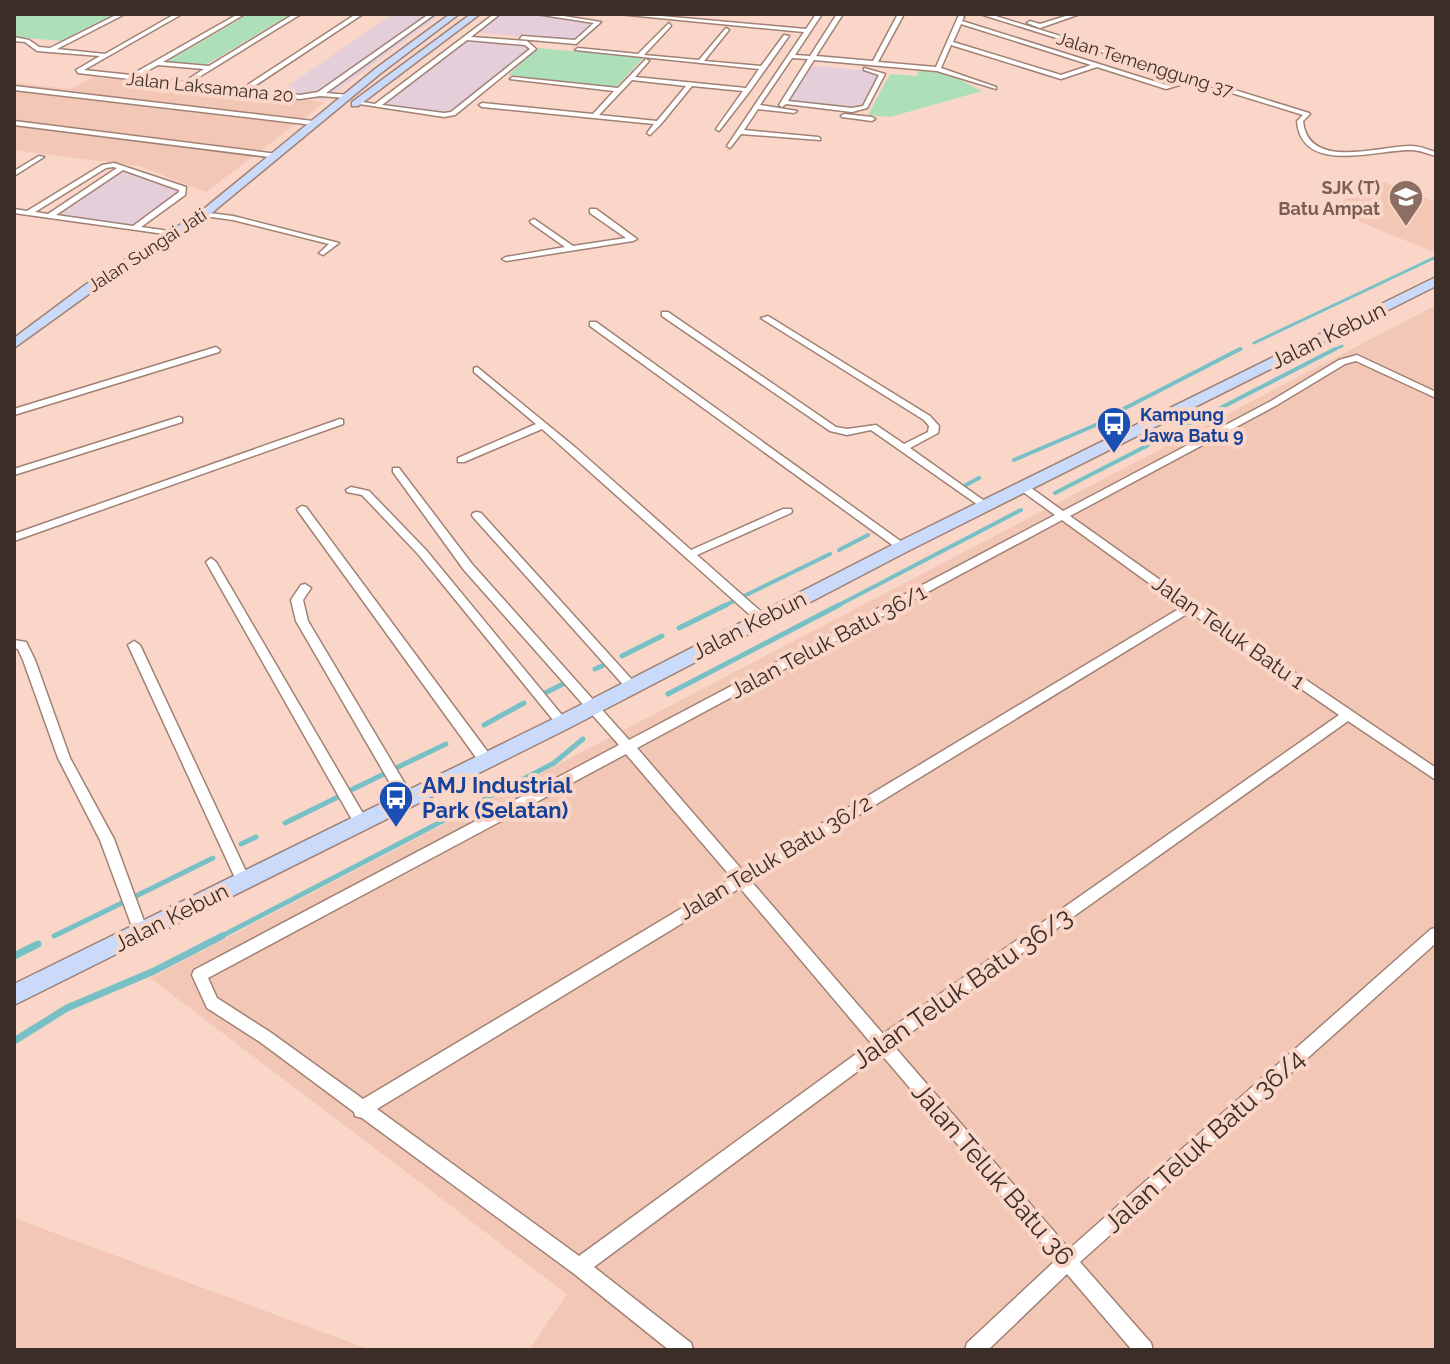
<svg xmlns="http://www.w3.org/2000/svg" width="1450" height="1364" viewBox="0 0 1450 1364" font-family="Raleway,sans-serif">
	<rect width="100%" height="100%" fill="#fad6c8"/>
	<!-- commercial -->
	<path fill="#e4ceda" d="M393 14H441L325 100 276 94Z
		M500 14H529L596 22 570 42 476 32Z
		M467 40 524 44 530 49 457 110 445 114 381 105Z
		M813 66 872 71 879 74 862 107 850 108 788 101Z
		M124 169 179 190 180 193 133 226 54 215Z"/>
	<!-- built -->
	<path fill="#f2c7b6" d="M94 77 325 102 206 192 139 166 14 150V83L71 89Z
		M1384 182 1436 202V249L1431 251 1326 208Z
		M1436 305V1350H529L567 1294 150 978Z
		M14 1218 371 1350H14Z"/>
	<!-- green -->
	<path fill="#addfb9" d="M14 14H117L62 41 14 37Z
		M249 14H291L204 66 166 62Z
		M539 48 643 58 616 87 508 75Z
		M919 70 946 73 982 91 890 117 868 115 890 74 917 76Z"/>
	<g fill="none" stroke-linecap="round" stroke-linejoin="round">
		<!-- stream-far3 -->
		<path stroke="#77c1c6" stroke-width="3" d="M1254 343 1436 257
			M1236 351 1241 349
			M1331 351 1342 346"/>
		<!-- stream-far2 -->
		<path stroke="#77c1c6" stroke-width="4" d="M1106 418 1240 349
			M1014 460 1098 424
			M964 486 979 478
			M1055 493 1335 349
			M839 550 868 535
			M744 596 830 554
			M722 607 736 600
			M835 607 1021 510"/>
		<!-- stream-far1 -->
		<path stroke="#77c1c6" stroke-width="5" d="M679 628 726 605
			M622 656 662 636
			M595 669 602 666
			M545 693 565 683
			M668 694 839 605
			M484 725 524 703
			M396 768 446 744
			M349 791 384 774
			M285 823 340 796
			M241 844 256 837
			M136 896 213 858
			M54 936 124 902
			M218 938 554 763 583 739"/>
		<!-- stream -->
		<path stroke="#77c1c6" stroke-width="7" d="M14 956 38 944
			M14 1041 67 1008 154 971 222 936"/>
		<defs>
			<path id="street" d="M118 14H125L57 49 105 54 175 14H182L84 70 131 75 238 14H245L163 62 209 66 294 14H301L191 82 243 88 356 14H363L250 89 300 95 318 92 429 14H435L326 93 349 95 347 98 320 96 300 99 78 73 76 70 100 56 37 51 25 42 14 41V37L29 40 39 47 50 48ZM158 65 204 69 184 82 138 76Z
				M494 14H500L471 37 527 41 536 49 455 115 444 117 353 103 356 101 375 104ZM467 40 525 45 530 49 451 112 444 113 382 105Z
				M536 14H551L601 22 576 44 520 39 522 36 575 40 594 23Z
				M618 14H639L806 29 816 14H822L795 55 810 56 837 14H843L816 56 873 61 898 14H904L878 62 936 67 958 17 961 15 964 17 962 21 1166 85 1187 79 980 14H989L1309 113 1310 114 1303 121C1308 172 1381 145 1412 146 1420 146 1428 150 1436 152V156C1428 154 1420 150 1411 150 1378 149 1301 176 1297 121L1303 115 1193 81 1166 89 1097 67 1061 79 951 45 941 68 996 87V89L937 71 814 60 788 101 852 108 863 106 879 75 864 70V68L885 74 867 108 852 112 786 104 782 107 779 105 808 59 792 58 760 105 797 111 794 113 758 109 744 130 818 137 820 138V140L741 134 730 148 727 146 804 32ZM961 24 1091 65 1061 75 953 42Z
				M1072 14H1080L1040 28 1027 23 1030 21 1040 24Z
				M669 23 671 26 644 55 699 60 726 28 729 30 704 61 761 66 784 35 789 36 750 91 719 131 716 129 743 91 692 86 661 124 650 135 647 133 654 124 482 107 479 105 482 103 593 114 614 91 510 79 513 77 618 88 646 59 649 61 635 77 746 88 759 69 575 50 578 48 638 54ZM632 80 686 86 657 121 599 115Z
				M14 86 313 121 316 123 313 125 14 90Z
				M844 114 872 117 875 119 872 121 842 117 841 116Z
				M14 121 277 154 280 156 277 158 14 125Z
				M39 156 44 157 14 176V171Z
				M114 163 186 187 185 195 141 227 176 232 180 234 179 236 14 213V209L27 211 102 165ZM113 167 117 168 48 214 35 212 106 168ZM123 170 179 190V192L133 226 56 215Z
				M590 209H596L637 239 633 241 506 261 502 259 506 257 565 247 531 223 530 221 534 219 573 246 626 238 590 213Z
				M201 212 233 216 339 243 323 255 319 253 329 244 233 220 204 216H201Z
				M662 312H668L836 427 847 429 876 425 904 444 928 432 929 426 924 420 761 318 768 316 930 416 939 426 938 433 910 448 990 505 989 507H981L871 430 847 435 830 431 662 316Z
				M590 322H596L906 545 907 547 906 549H898L590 326Z
				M216 347 220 350 219 352 14 415V409Z
				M1357 355 1436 392V398L1356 361 1345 364 1277 405 1070 516 1194 604 1436 768V780L1348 721 893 1045 1069 1249 1431 929 1436 928V943L1080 1262 1151 1343 1153 1350H1132L1067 1274 988 1350H965L967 1343 1056 1260 881 1054 594 1267 691 1343 693 1350H669L573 1273 362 1118 355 1116 354 1112 260 1042 207 1008 192 975 194 970 619 745 464 570 393 472V468H399L472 564 629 740 1055 515 1019 489V485H1027L1063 511 1271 401 1339 360ZM1062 520 1182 607 743 871 637 748ZM1190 612 1339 715 883 1034 751 881ZM626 754 732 878 363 1099 270 1032 217 998 208 978ZM740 888 871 1043 579 1256 377 1109Z
				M477 367 576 448 691 550 783 509H791L792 511 791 513 697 555 766 616 768 619 766 622H758L542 429 464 462H458V458L536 424 474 372V368Z
				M179 417 182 418V422L14 475V469Z
				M340 419 343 420V424L14 541V534Z
				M351 487 369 491 426 550 566 720 568 723 566 726H558L418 554 362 495 347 492 346 490Z
				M302 506 306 507 490 755 491 759 490 763H480L298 511 297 509Z
				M477 512 481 513 635 683 637 686 635 689H627L473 517 472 515 473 513Z
				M211 558 216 562 365 817 367 821 365 825 360 826 355 825 206 562Z
				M305 584 311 588 303 600 308 621 411 794 413 798 411 802 406 803 401 802 296 621 291 600 301 585Z
				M14 640 26 642 35 660 70 758 114 839 148 932 146 937 141 938 136 937 134 932 100 840 58 758 23 660 18 649 14 648Z
				M134 641 140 645 250 880 248 884 243 886 238 884 236 880 128 645Z"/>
			<path id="secondary" d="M450 14H459L381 73 208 216 93 291 14 348V338L85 285 200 212 375 69Z
				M471 14H480L358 106H352V102Z
				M1436 277V286L908 551 569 728 14 1005V984L555 718 896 543Z"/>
		</defs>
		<!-- street casing -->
		<use href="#street" stroke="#a18174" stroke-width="3"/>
		<!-- secondary casing -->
		<use href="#secondary" stroke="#a18174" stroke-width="3"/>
		<!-- street -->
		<use href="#street" fill="#fff" fill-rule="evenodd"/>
		<!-- secondary -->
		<use href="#secondary" fill="#cadafa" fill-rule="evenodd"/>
	</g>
	<!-- icons -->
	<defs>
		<symbol id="school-pin" viewBox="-11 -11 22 30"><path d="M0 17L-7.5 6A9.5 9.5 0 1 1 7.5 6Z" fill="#8d6e63" stroke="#fad6c8"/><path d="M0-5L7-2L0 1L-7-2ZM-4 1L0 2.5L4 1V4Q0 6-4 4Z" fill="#fff"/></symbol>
		<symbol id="bus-pin" viewBox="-11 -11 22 30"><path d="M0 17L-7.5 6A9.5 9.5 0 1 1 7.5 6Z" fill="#1a4fb4" stroke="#fad6c8"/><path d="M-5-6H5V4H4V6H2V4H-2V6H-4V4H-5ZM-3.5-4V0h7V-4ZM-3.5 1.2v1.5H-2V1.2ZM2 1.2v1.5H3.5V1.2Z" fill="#fff"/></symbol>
	</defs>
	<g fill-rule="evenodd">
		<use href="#school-pin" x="1386" y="177" width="40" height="54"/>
		<use href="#bus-pin" x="1094" y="404" width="40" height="54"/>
		<use href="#bus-pin" x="376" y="778" width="40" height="54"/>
	</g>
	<g text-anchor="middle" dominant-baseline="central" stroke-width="8" stroke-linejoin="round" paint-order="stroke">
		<!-- far-street labels -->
		<g font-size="18" fill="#3b2e28" stroke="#fad6c8">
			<text transform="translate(1145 64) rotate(17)">Jalan Temenggung 37</text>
			<text transform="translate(210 87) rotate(6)">Jalan Laksamana 20</text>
			<text transform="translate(147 250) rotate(-33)">Jalan Sungai Jati</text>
		</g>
		<!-- far-education labels -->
		<g font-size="18" font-weight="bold" fill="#785e54" stroke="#fad6c8" text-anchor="end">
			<text x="1380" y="187">SJK (T)<tspan x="1380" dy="21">Batu Ampat</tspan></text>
		</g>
		<!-- far-transit labels -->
		<g font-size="18" font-weight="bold" fill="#164399" stroke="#fad6c8" text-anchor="start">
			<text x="1140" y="414">Kampung<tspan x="1140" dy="21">Jawa Batu 9</tspan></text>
		</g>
		<!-- street labels -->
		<g font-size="22" fill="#3b2e28" stroke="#fad6c8">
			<text transform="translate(1328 335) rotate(-26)">Jalan Kebun</text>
			<text transform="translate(749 625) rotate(-27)">Jalan Kebun</text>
			<text transform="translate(1229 632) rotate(35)">Jalan Teluk Batu 1</text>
			<text transform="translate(828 641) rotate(-28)">Jalan Teluk Batu 36/1</text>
			<text transform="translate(775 857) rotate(-31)">Jalan Teluk Batu 36/2</text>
			<text transform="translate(171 917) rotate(-27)">Jalan Kebun</text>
		</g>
		<!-- transit labels -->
		<g font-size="22" font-weight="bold" fill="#164399" stroke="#fad6c8" text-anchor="start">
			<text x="422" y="785">AMJ Industrial<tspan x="422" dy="25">Park (Selatan)</tspan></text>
		</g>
		<!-- near-street labels -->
		<g font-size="26" fill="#3b2e28" stroke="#fad6c8">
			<text transform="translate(962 988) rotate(-35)">Jalan Teluk Batu 36/3</text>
			<text transform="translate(1204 1141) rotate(-42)">Jalan Teluk Batu 36/4</text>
			<text transform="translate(993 1174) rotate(49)">Jalan Teluk Batu 36</text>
		</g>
	</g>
	<!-- border -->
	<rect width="1450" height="1364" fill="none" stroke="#3b2e28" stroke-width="32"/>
</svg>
